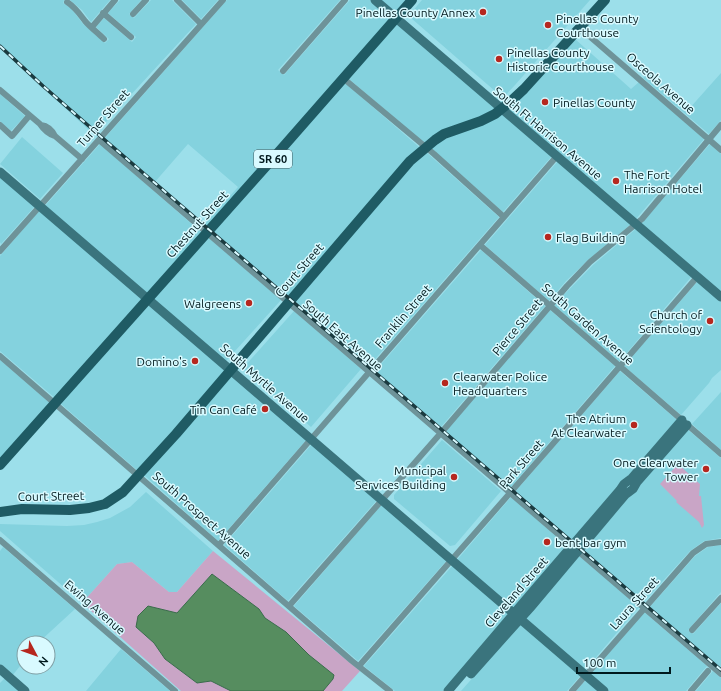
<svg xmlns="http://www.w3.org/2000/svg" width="721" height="691" viewBox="0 0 721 691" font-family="Ubuntu,sans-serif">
	<rect width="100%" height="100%" fill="#9cdfea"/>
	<!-- built -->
	<path fill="#84d2de" d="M0 0H64L63 3 71 8 83 24 105 43 109 39 96 27 104 18 132 42 136 37 108 13 120 0H141L129 14 134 18 151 0H172L196 24 94 135 0 47Z
		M70 0H110L91 22 82 10Z
		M182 0H218L201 19Z
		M227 0H340L278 70 284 75 350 0H371L391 18 207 227 204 225 238 187 188 144 154 183 104 139Z
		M380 0H407L395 13Z
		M422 0H590L515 85 503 98 411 18V13Z
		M396 22 496 109 424 143 348 78Z
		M575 39 631 89 639 82 704 139 636 219 507 109Z
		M721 73V120L709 134 643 78 646 75 688 110Z
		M344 82 419 147 289 296 212 232Z
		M0 94 25 116 11 131 0 121Z
		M502 113 552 156 503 212 430 147 437 143Z
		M22 137 63 173 40 199 0 164Z
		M100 144 202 233 148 294 45 206Z
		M710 144 721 154V293L641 224Z
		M425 151 499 217 370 365 295 301 413 163Z
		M558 161 631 224 588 260 566 281 549 301 485 245Z
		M0 176 35 206 1 244 0 242Z
		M40 210 143 298 55 398 0 351V256Z
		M637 228 692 276 619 362 554 305 593 265Z
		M208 237 281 300 226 361 153 299Z
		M481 250 545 306 440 428 376 373 377 371 376 370Z
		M698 281 721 301V370L712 378 709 383 681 415 624 366Z
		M149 303 226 370 138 471 60 403Z
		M550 310 615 366 510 488 445 432Z
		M294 311 361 369 311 427 243 368Z
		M0 360 50 403 0 460Z
		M620 371 677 420 572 541 515 492Z
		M231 375 307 439 218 541 144 475Z
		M721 392V450L692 424Z
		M687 429 721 458V538L704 541 690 551 643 603 583 551Z
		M442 440 501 491 455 545 450 546 394 499V495Z
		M312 444 377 500 288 601 224 545Z
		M146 492 213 551 177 592H169L132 562 126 563 117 564 82 603 0 531V524L67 526 84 525 97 522 110 518 130 507Z
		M511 497 567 546 513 608 457 560Z
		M382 504 447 560 358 661 294 606Z
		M721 545V592L688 630 693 634 721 603V670L649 608 695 556 708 547Z
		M3 547 75 609 38 643H24V661L12 676 0 665V551Z
		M579 556 639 607 585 670 525 619Z
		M453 565 509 613 443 691H395L364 666Z
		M644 612 707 666 686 691H609L590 675Z
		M521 623 581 675 567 691H461Z
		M121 649 170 691H86Z
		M713 671 721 678V691H696Z
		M5 678 20 691H0V683Z
		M586 680 599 691H576Z"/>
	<!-- green -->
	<path fill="#c9a5c6" d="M678 464 700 484 699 496H701L704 525 702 528 699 522 676 502 677 501 660 484Z
		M213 551 360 671 342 691H323L333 679 334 675 309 655 286 632 265 618 259 609 212 574 177 613 148 606 136 627 154 643 165 659 197 683 211 681 231 691H181L82 603 117 564 132 562 169 592H177Z"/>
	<!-- water -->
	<path fill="#568d5f" stroke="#3c6a4b" d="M212 574 259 609 265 618 286 632 309 655 334 675 333 679 323 691H231L211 681 197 683 165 659 154 643 136 627 138 616 148 606 177 613Z"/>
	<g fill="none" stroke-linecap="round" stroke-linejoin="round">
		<!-- street -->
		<path stroke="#6e9399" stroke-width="6" d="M177 0 201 24
			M67 2C75 7 79 13 85 21 90 27 98 33 104 39
			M103 13 131 37
			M133 14 146 0
			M92 27 115 0
			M580 28 721 150
			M283 71 345 0
			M343 78 434 154 504 217
			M0 90 40 124C44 130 48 134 55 136
			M0 125 12 136 29 116
			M41 125C48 126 52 130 55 136L82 159
			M99 140 721 674
			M480 245 721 454
			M0 251 223 0
			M0 356 352 661 390 691
			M0 540 175 691
			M219 545 557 156
			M289 606 447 426 567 286 590 262 642 219 721 125
			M692 630 721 598
			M359 666 551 446 698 276
			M572 691 693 553 706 544 721 542
			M691 691 708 671"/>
		<!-- secondary -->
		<path stroke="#3a747d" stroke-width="9" d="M375 0 721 297
			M0 172 604 691
			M0 669 25 691
			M471 674 530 608 625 495 633 489 637 482 687 425
			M448 691 534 590 620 490 624 484 632 478 682 420"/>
		<!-- primary -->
		<path stroke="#1f5b64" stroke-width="10" d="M0 465 269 163 412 0
			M0 512 22 509 70 510 89 508 105 504 123 492 176 434 410 161 435 140 444 134 481 121 495 114 509 103 524 89 605 0"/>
		<defs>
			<path id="rail" d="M0 46 43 86 106 141 721 670"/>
		</defs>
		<!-- rail casing -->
		<use href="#rail" stroke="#1b3b40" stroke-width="3.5"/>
		<!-- rail -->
		<use href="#rail" stroke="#d9faff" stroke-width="2" stroke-dasharray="6" stroke-linecap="butt"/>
	</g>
	<!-- markers -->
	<g fill="#b6271f" stroke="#d9faff" stroke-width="1.5">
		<circle cx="483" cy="12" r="4"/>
		<circle cx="548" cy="25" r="4"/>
		<circle cx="499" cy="59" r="4"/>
		<circle cx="545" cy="102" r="4"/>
		<circle cx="616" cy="181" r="4"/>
		<circle cx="548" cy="237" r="4"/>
		<circle cx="249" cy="303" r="4"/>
		<circle cx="710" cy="321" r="4"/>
		<circle cx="195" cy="361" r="4"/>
		<circle cx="445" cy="383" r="4"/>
		<circle cx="265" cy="409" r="4"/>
		<circle cx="634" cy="425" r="4"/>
		<circle cx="706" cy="469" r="4"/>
		<circle cx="454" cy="477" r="4"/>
		<circle cx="547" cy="542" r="4"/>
	</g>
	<g text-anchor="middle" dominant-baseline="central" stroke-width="3" stroke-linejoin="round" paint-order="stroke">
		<!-- shield labels -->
		<rect fill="#d9faff" stroke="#415c61" stroke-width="1" x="254" y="150" width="38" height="18" rx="3"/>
		<g font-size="11" font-weight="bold" fill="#00191d">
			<text x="273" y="159">SR 60</text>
		</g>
		<!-- poi labels -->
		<g font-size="12" fill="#00191d" stroke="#d9faff" text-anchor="end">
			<text x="475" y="12">Pinellas County Annex</text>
			<text x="556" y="18" text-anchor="start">Pinellas County<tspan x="556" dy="14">Courthouse</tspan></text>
			<text x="507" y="52" text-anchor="start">Pinellas County<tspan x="507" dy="14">Historic Courthouse</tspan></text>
			<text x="553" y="102" text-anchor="start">Pinellas County</text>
			<text x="624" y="174" text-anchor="start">The Fort<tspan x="624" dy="14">Harrison Hotel</tspan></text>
			<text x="556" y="237" text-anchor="start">Flag Building</text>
			<text x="241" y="303">Walgreens</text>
			<text x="702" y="314">Church of<tspan x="702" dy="14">Scientology</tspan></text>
			<text x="187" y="361">Domino's</text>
			<text x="453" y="376" text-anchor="start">Clearwater Police<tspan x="453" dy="14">Headquarters</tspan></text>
			<text x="257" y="409">Tin Can Café</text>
			<text x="626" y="418">The Atrium<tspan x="626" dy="14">At Clearwater</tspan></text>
			<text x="698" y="462">One Clearwater<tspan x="698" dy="14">Tower</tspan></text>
			<text x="446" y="470">Municipal<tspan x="446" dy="14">Services Building</tspan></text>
			<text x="555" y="542" text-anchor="start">bent bar gym</text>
		</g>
		<!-- street labels -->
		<g font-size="12" fill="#00191d" stroke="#d9faff">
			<text transform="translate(661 83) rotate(41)">Osceola Avenue</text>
			<text transform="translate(103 118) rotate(-49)">Turner Street</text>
			<text transform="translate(548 133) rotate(40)">South Ft Harrison Avenue</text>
			<text transform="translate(197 224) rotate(-48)">Chestnut Street</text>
			<text transform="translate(299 270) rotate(-49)">Court Street</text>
			<text transform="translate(403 316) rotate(-49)">Franklin Street</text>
			<text transform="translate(588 324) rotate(41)">South Garden Avenue</text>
			<text transform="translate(517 327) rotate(-50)">Pierce Street</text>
			<text transform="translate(343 335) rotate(41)">South East Avenue</text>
			<text transform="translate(265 383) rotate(41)">South Myrtle Avenue</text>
			<text transform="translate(521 464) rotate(-49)">Park Street</text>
			<text transform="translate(51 496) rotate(-1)">Court Street</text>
			<text transform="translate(202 515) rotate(41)">South Prospect Avenue</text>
			<text transform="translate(516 592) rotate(-49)">Cleveland Street</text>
			<text transform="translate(634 603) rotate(-48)">Laura Street</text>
			<text transform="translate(95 607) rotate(41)">Ewing Avenue</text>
		</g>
	</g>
	<!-- north arrow -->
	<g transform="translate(36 655) rotate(131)"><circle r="19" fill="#d9faff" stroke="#82a0a5"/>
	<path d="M0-3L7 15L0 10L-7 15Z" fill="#b6271f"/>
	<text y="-6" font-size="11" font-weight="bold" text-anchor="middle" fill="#00191d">N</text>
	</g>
	<!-- scale -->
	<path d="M577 667v6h93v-6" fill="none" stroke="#00191d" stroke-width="2"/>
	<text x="583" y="667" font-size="12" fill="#00191d" stroke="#d9faff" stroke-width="3" paint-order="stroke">100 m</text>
</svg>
